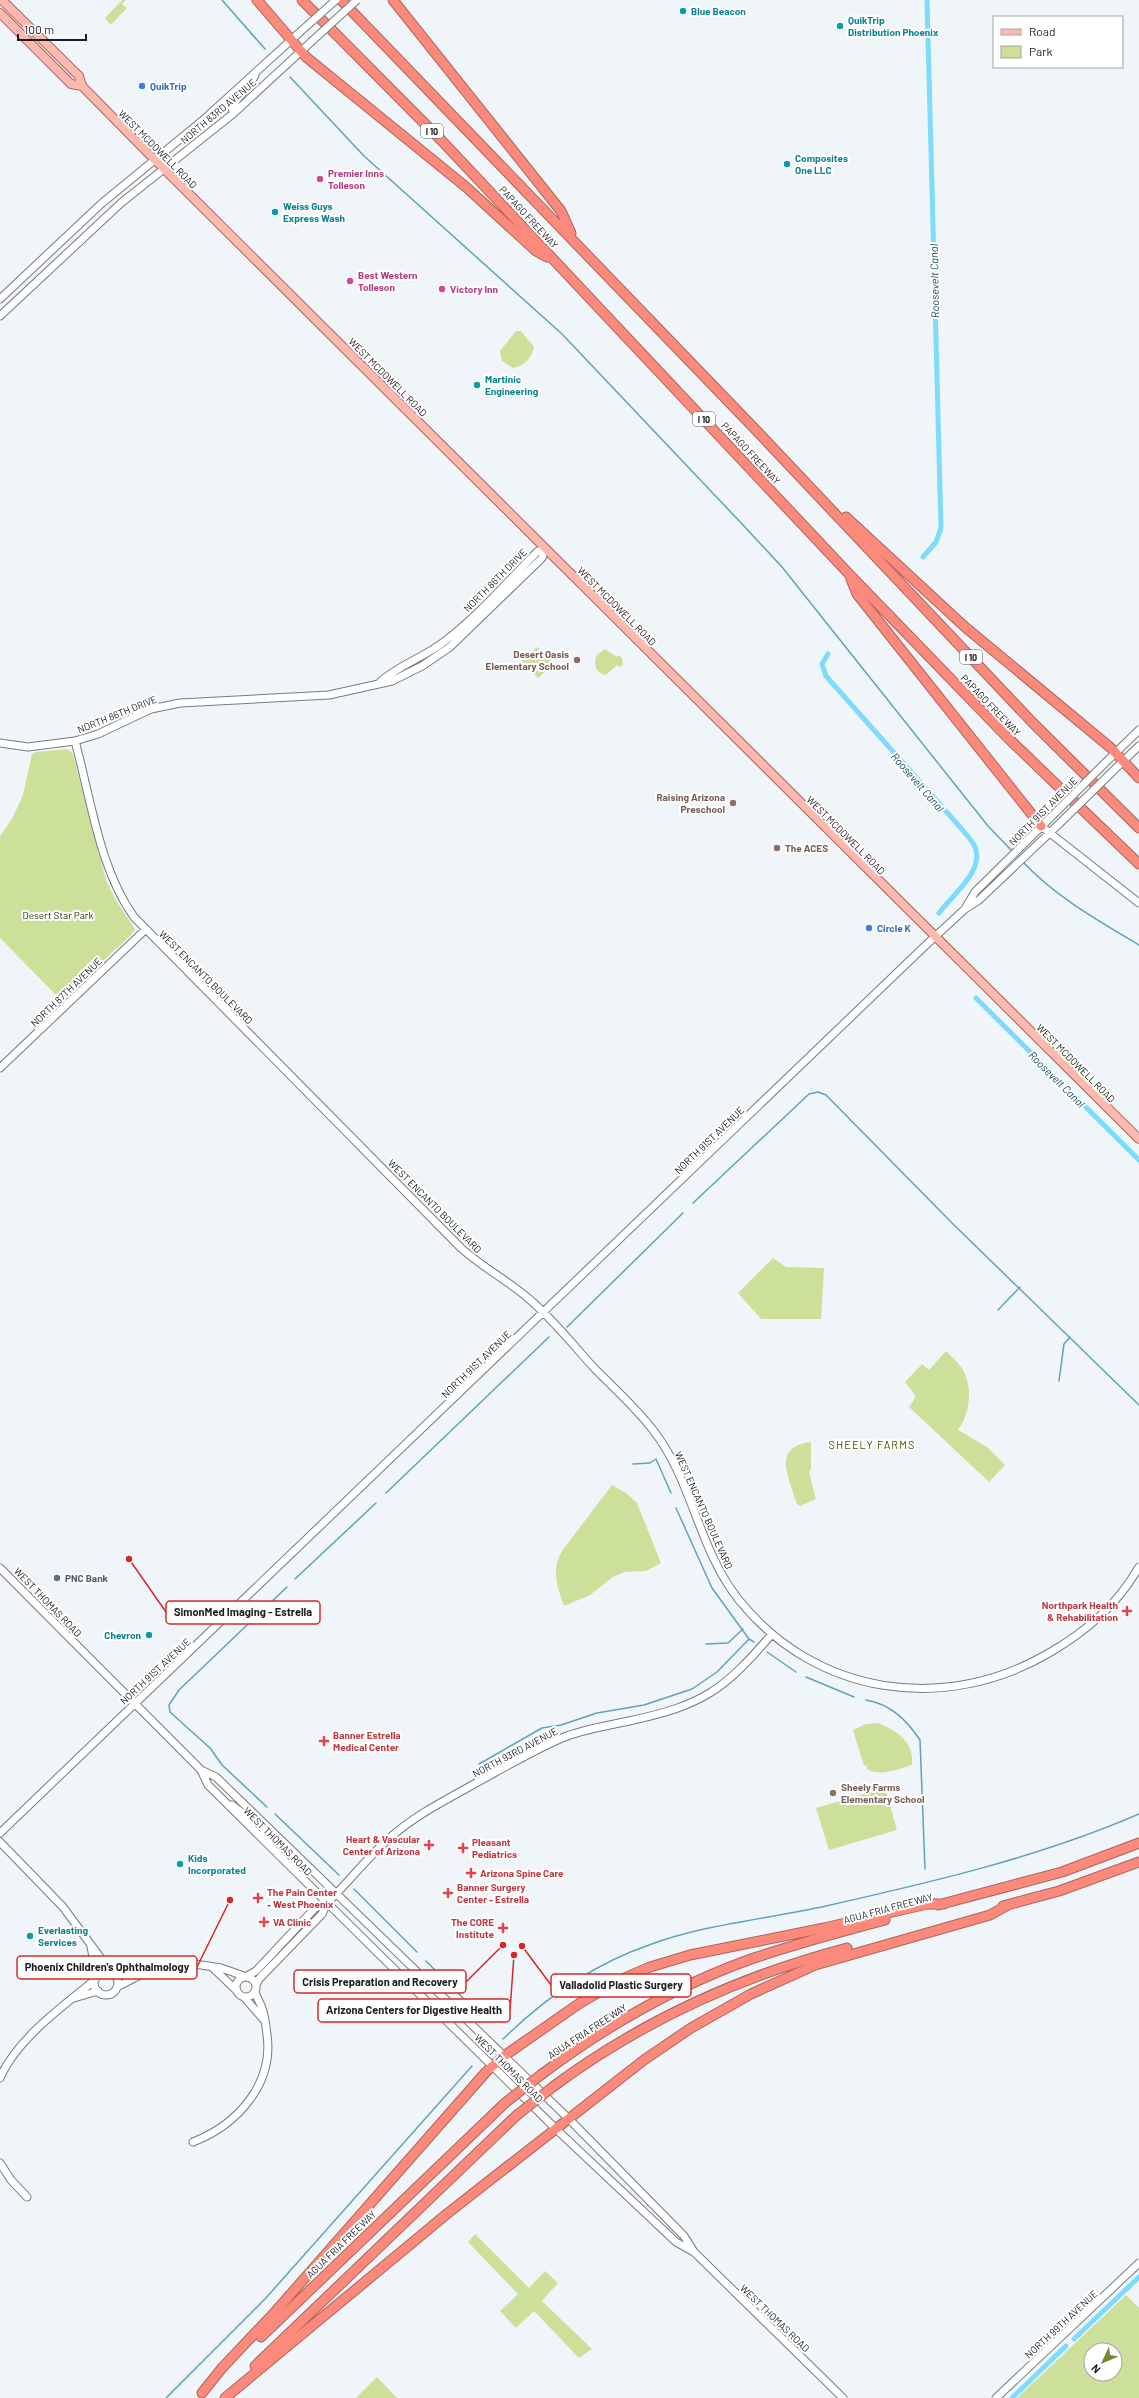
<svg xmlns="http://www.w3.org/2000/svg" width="1139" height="2398" viewBox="0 0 1139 2398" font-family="Barlow,sans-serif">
	<rect width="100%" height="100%" fill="#f0f5f9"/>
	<!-- green -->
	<path fill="#cde099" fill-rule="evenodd" d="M122 0H126L122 4 127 8 111 25 105 18Z
		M516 331H521L534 347C532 358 524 366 513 368L502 361 500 351Z
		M537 647 554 664 538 678 522 661Z
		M605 649 617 657 619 655 622 658 623 665 620 667 617 665 606 675C595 673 593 664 597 655Z
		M68 749 73 754 106 880 115 899 135 929 132 934 61 1000 0 938V836L12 819 23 795 32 754 36 752Z
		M773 1258 786 1267 824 1268 821 1319H761L738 1293Z
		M946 1351C952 1357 959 1363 963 1370 973 1388 970 1414 958 1430L987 1447 1005 1465 989 1482 909 1407 914 1400 915 1395 905 1382 922 1364 929 1370Z
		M811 1442V1468L809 1472 816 1499 800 1506C795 1503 794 1495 792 1489 784 1466 779 1446 811 1442Z
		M612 1485 626 1493 637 1503 661 1563 646 1571 624 1572 613 1577 590 1595 564 1606C557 1586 551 1570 562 1551Z
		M878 1723C898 1731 914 1742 912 1765 899 1769 879 1777 867 1769V1765L864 1766 853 1730 866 1724Z
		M885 1788 897 1830 829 1850 816 1808Z
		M475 2234 529 2288 545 2271 558 2283 542 2301 592 2349 579 2358 534 2311 516 2328 500 2311 518 2294 468 2242Z
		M1126 2295 1139 2308V2398H1017ZM1091 2350H1115V2374H1091Z
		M377 2377 397 2398H356Z"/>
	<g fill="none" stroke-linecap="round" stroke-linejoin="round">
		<!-- stream -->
		<path stroke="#60a2b9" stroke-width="1.5" d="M222 0 265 49
			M290 77 364 156 562 334 743 525 782 567 988 826 1013 852
			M1023 862C1056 897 1097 920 1139 945
			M693 1203 809 1094 818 1092 826 1095 953 1224 1139 1405
			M998 1310 1020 1287
			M567 1327 683 1213
			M1059 1381 1064 1344 1070 1337
			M633 1464 650 1463 656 1459 671 1493
			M386 1493 549 1337
			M676 1508 712 1588 749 1639 754 1642
			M295 1579 376 1503
			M706 1644 728 1643 743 1629
			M767 1652 796 1672
			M806 1677 854 1697
			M866 1700C890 1704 906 1719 920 1740L925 1869
			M479 1764 542 1728 561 1725 597 1713 644 1705 692 1689 717 1672 749 1639
			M267 1807 222 1765 210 1748 170 1712 169 1705 179 1690 287 1587
			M275 1814 339 1875
			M354 1889 417 1952
			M426 1961 483 2018 489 2020
			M503 2039C544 1999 594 1964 649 1945 705 1924 768 1919 826 1906 932 1882 1040 1857 1139 1814
			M166 2398 265 2299 472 2066"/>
		<!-- canal -->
		<path stroke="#7edbfc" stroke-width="5" d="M923 557 936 542 941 528 927 0
			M828 654 822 664 826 676 960 827C965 833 972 840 975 847 985 871 951 896 939 913
			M976 998 1139 1160
			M1074 2339 1139 2277
			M1012 2398 1066 2346"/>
		<defs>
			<path id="secondary" d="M234 113 232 109C236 96 249 88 255 75
				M0 299 101 204 202 121 300 32
				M0 316 121 203 234 113 311 42
				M380 682C399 665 425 657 445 641 479 615 508 581 538 551L545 549
				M75 741C91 799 99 868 134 917L461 1248C482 1267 507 1280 528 1298 553 1319 573 1345 595 1369 615 1389 636 1408 653 1430 693 1481 698 1549 739 1600 816 1696 945 1714 1049 1653 1087 1631 1117 1605 1139 1567
				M0 743 28 747 75 741 98 734 151 709 180 703 329 695 392 681 422 666 450 647 542 558 545 549
				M1104 764 1139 730
				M1112 772 1139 746
				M1041 826 1139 903
				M966 907 975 892 1053 815
				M0 1068 145 930
				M0 1568 201 1770 216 1777 569 2119 684 2236 694 2252
				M201 1770 208 1785 556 2129 676 2242 694 2252 843 2398
				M232 1805 254 1822 260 1820
				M260 1820 268 1842
				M0 1833 927 944 965 909 979 900 1060 823
				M0 1842 63 1907 111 1972
				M91 1947 97 1976
				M213 1968 235 1989
				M94 1983a12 12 0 1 1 24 0a12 12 0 1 1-24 0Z
				M115 1975 188 1963 221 1968 244 1976
				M247 1976 256 1971 315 1908 327 1903
				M236 1987a10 10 0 1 1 20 0a10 10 0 1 1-20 0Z
				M256 1985 259 1979 322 1914 327 1903C349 1882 368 1856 392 1836 417 1814 448 1799 476 1783 505 1767 532 1751 562 1738 583 1729 607 1726 629 1721 703 1705 723 1691 772 1634
				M117 1987 148 1971
				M244 1997 264 2020
				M74 1998 98 1991
				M0 2078C17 2039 63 2006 95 1980
				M193 2142C237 2125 274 2084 267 2035 266 2026 265 2016 262 2008 260 2002 256 1997 255 1991
				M0 2163 11 2180 27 2197
				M996 2398 1139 2263"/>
			<path id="primary" d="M2 0 79 76 82 86 149 154 1139 1139
				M0 13 71 84 82 86"/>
			<path id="highway" d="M257 0 306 57 466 187 536 251 547 257
				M302 0 442 141 849 574 1009 739 1139 864
				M341 0 754 428 1032 722 1139 828
				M393 0 561 211 571 233
				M846 517 965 627 1111 748 1139 778
				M851 579 857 594 1041 826
				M938 1905 1062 1872 1139 1843
				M1003 1906 1059 1891 1139 1862
				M542 2074C606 2026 676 1986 751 1959 795 1944 840 1932 885 1920
				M554 2086C643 2020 741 1976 847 1948
				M261 2337 505 2103
				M255 2366 517 2115
				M202 2393 222 2368 275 2312 486 2072 504 2056 580 2003 620 1980 650 1967 690 1955 824 1928 927 1904H944
				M225 2398 448 2213 644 2060 691 2028 751 1994 815 1965 990 1915 1008 1905"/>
		</defs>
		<!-- secondary casing -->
		<use href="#secondary" stroke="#777b7f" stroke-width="9"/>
		<!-- primary casing -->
		<use href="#primary" stroke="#ad645b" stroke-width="10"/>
		<!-- highway casing -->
		<use href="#highway" stroke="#ad645b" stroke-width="11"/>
		<!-- secondary -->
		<use href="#secondary" stroke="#fff" stroke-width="7"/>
		<!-- primary -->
		<use href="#primary" stroke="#fdb9b0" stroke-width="8"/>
		<!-- highway -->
		<use href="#highway" stroke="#fb8a7c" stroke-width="9"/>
		<defs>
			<path id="secondary-bridge" d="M300 32 336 0
				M311 42 357 0
				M1053 815 1104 764
				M1060 823 1112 772"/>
			<path id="highway-bridge" d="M505 2103 542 2074
				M517 2115 554 2086"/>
		</defs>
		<!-- secondary-bridge casing -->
		<use href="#secondary-bridge" stroke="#777b7f" stroke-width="9" stroke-linecap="butt"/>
		<!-- highway-bridge casing -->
		<use href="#highway-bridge" stroke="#ad645b" stroke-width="11" stroke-linecap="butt"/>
		<!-- secondary-bridge -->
		<use href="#secondary-bridge" stroke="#fff" stroke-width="7"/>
		<!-- highway-bridge -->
		<use href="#highway-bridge" stroke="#fb8a7c" stroke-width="9"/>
	</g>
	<!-- markers -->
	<g fill="#0f9aa8" stroke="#fff" stroke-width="1.5">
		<circle cx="683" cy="11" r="4"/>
		<circle cx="840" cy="26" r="4"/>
		<circle cx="787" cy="164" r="4"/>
		<circle cx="275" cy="212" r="4"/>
		<circle cx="477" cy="385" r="4"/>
		<circle cx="149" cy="1635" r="4"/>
		<circle cx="180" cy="1864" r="4"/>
		<circle cx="30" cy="1936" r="4"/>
	</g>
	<g fill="#3f7fe0" stroke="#fff" stroke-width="1.5">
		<circle cx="142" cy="86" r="4"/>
		<circle cx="869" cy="928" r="4"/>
	</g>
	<g fill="#d1479c" stroke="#fff" stroke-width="1.5">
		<circle cx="320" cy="179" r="4"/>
		<circle cx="350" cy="281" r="4"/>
		<circle cx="442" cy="289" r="4"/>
	</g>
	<g fill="#8d6e63" stroke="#fff" stroke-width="1.5">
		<circle cx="577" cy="660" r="4"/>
		<circle cx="733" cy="803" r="4"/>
		<circle cx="777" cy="848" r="4"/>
		<circle cx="833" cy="1793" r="4"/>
	</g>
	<circle fill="#5c6f8a" stroke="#fff" stroke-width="1.5" cx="57" cy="1578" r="4"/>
	<g fill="#e0444e" stroke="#fff" stroke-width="1.5">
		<path d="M1125 1605h4v4h4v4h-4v4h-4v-4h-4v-4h4z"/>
		<path d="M322 1735h4v4h4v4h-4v4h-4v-4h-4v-4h4z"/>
		<path d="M427 1839h4v4h4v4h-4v4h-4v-4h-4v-4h4z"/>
		<path d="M461 1842h4v4h4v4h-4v4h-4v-4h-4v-4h4z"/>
		<path d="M469 1867h4v4h4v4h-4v4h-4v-4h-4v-4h4z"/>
		<path d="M446 1887h4v4h4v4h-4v4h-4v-4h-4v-4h4z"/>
		<path d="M256 1892h4v4h4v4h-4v4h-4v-4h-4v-4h4z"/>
		<path d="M262 1916h4v4h4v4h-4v4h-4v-4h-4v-4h4z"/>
		<path d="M501 1922h4v4h4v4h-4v4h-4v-4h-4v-4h4z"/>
	</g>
	<g text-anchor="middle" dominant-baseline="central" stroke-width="4" stroke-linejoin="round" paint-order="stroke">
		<!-- shield labels -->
		<g fill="#fff" stroke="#5f6162" stroke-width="1">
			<rect x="421" y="124" width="22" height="14" rx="3"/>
			<rect x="693" y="412" width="22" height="14" rx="3"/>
			<rect x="960" y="650" width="22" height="14" rx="3"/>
		</g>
		<g font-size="9" font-weight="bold" fill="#1b1d1e">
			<text x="432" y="131">I 10</text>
			<text x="704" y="419">I 10</text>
			<text x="971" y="657">I 10</text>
		</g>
		<!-- culture labels -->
		<g font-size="10" font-weight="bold" fill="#0d838f" stroke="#fff" text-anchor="start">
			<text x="691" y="11">Blue Beacon</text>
			<text x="848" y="20">QuikTrip<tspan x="848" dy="12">Distribution Phoenix</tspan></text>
			<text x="795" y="158">Composites<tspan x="795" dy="12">One LLC</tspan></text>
			<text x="283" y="206">Weiss Guys<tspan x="283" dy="12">Express Wash</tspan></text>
			<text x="485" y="379">Martinic<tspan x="485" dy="12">Engineering</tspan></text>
			<text x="141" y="1635" text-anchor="end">Chevron</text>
			<text x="188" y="1858">Kids<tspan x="188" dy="12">Incorporated</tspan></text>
			<text x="38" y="1930">Everlasting<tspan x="38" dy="12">Services</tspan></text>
		</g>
		<!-- shop labels -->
		<g font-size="10" font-weight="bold" fill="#366cbe" stroke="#fff" text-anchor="start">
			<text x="150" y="86">QuikTrip</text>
			<text x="877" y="928">Circle K</text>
		</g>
		<!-- street labels -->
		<g font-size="10" fill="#1b1d1e" stroke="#fff">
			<text transform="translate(218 111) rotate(-40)">NORTH 83RD AVENUE</text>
			<text transform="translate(158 149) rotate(45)">WEST MCDOWELL ROAD</text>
			<text transform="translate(529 217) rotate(47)">PAPAGO FREEWAY</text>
			<text transform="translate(388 377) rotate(45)">WEST MCDOWELL ROAD</text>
			<text transform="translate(751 453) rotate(47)">PAPAGO FREEWAY</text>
			<text transform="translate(495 580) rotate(-45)">NORTH 86TH DRIVE</text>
			<text transform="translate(617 606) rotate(45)">WEST MCDOWELL ROAD</text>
			<text transform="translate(991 705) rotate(46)">PAPAGO FREEWAY</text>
			<text transform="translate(117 714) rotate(-22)">NORTH 86TH DRIVE</text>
			<text transform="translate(1043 811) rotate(-45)">NORTH 91ST AVENUE</text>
			<text transform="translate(846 835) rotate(45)">WEST MCDOWELL ROAD</text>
			<text transform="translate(206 977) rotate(45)">WEST ENCANTO BOULEVARD</text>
			<text transform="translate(66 992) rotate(-44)">NORTH 87TH AVENUE</text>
			<text transform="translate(1076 1063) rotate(45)">WEST MCDOWELL ROAD</text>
			<text transform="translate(709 1140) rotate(-44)">NORTH 91ST AVENUE</text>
			<text transform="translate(435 1206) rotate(45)">WEST ENCANTO BOULEVARD</text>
			<text transform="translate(476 1364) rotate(-44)">NORTH 91ST AVENUE</text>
			<text transform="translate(704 1510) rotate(66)">WEST ENCANTO BOULEVARD</text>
			<text transform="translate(48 1602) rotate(46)">WEST THOMAS ROAD</text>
			<text transform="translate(155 1671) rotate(-43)">NORTH 91ST AVENUE</text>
			<text transform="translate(515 1752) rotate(-28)">NORTH 93RD AVENUE</text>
			<text transform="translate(278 1841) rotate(45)">WEST THOMAS ROAD</text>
			<text transform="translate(888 1908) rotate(-15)">AGUA FRIA FREEWAY</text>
			<text transform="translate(587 2031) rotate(-33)">AGUA FRIA FREEWAY</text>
			<text transform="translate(509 2068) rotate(45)">WEST THOMAS ROAD</text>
			<text transform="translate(341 2244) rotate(-44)">AGUA FRIA FREEWAY</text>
			<text transform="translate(775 2318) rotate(44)">WEST THOMAS ROAD</text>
			<text transform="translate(1061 2324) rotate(-43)">NORTH 99TH AVENUE</text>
		</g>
		<!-- hotel labels -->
		<g font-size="10" font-weight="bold" fill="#b23c85" stroke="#fff" text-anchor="start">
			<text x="328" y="173">Premier Inns<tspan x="328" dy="12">Tolleson</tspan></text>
			<text x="358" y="275">Best Western<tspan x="358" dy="12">Tolleson</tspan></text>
			<text x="450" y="289">Victory Inn</text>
		</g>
		<!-- education labels -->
		<g font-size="10" font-weight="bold" fill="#785e54" stroke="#fff" text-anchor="end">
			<text x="569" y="654">Desert Oasis<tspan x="569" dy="12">Elementary School</tspan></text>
			<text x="725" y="797">Raising Arizona<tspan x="725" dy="12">Preschool</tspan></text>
			<text x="785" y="848" text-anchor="start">The ACES</text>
			<text x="841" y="1787" text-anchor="start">Sheely Farms<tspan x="841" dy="12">Elementary School</tspan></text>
		</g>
		<!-- park labels -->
		<g font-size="10" fill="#273007" stroke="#fff">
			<text x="58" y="915">Desert Star Park</text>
		</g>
		<!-- service labels -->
		<g font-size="10" font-weight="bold" fill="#4e5e75" stroke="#fff" text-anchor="start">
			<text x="65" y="1578">PNC Bank</text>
		</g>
		<!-- health labels -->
		<g font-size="10" font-weight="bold" fill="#be3a42" stroke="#fff" text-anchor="start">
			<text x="1118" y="1605" text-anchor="end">Northpark Health<tspan x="1118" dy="12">&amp; Rehabilitation</tspan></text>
			<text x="333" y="1735">Banner Estrella<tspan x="333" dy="12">Medical Center</tspan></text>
			<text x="420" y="1839" text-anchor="end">Heart &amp; Vascular<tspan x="420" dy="12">Center of Arizona</tspan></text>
			<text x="472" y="1842">Pleasant<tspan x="472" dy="12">Pediatrics</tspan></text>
			<text x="480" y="1873">Arizona Spine Care</text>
			<text x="457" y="1887">Banner Surgery<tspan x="457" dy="12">Center - Estrella</tspan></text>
			<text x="267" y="1892">The Pain Center<tspan x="267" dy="12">- West Phoenix</tspan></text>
			<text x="273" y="1922">VA Clinic</text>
			<text x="494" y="1922" text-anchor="end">The CORE<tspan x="494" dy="12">Institute</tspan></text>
		</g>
		<!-- water labels -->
		<g font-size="11" font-style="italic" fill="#144a5b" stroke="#fff">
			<text transform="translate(934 281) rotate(-91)">Roosevelt Canal</text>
			<text transform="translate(918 782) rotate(49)">Roosevelt Canal</text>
			<text transform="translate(1057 1079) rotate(45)">Roosevelt Canal</text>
		</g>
		<!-- neighbourhood labels -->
		<g font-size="11" letter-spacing="1" fill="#4a5601" stroke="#fff">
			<text x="872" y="1444">SHEELY FARMS</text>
		</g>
	</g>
	<!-- callouts -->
	<path fill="none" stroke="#d62828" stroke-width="1.5" d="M129 1559L166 1612M230 1900L197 1967M503 1945L466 1982M522 1946L551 1985M514 1955L510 2010"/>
	<g fill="#d62828" stroke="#fff" stroke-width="1.5">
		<circle cx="129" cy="1559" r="4"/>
		<circle cx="230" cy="1900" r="4"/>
		<circle cx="503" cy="1945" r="4"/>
		<circle cx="522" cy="1946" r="4"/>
		<circle cx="514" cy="1955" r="4"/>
	</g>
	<g fill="#fff" stroke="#d62828" stroke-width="1.5">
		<rect x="166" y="1601" width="154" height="23" rx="4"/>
		<rect x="17" y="1956" width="180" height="23" rx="4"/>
		<rect x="294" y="1970" width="172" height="23" rx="4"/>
		<rect x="551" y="1974" width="140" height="23" rx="4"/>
		<rect x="318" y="1999" width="192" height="23" rx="4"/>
	</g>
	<g font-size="11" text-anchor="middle" font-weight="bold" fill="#1b1d1e">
		<text x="243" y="1616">SimonMed Imaging - Estrella</text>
		<text x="107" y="1971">Phoenix Children's Ophthalmology</text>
		<text x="380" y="1986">Crisis Preparation and Recovery</text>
		<text x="621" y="1989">Valladolid Plastic Surgery</text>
		<text x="414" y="2014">Arizona Centers for Digestive Health</text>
	</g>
	<!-- legend -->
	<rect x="993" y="16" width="130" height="52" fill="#ffffff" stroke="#a4a5a5"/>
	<rect x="1001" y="29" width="20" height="6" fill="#fdb9b0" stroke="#a4a5a5"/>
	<text x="1029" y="36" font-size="12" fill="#1b1d1e">Road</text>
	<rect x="1001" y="46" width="20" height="12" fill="#cde099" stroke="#a4a5a5"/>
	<text x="1029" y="56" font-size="12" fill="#1b1d1e">Park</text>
	<!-- north arrow -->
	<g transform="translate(1103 2362) rotate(226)"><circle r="19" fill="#ffffff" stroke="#a4a5a5"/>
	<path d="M0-3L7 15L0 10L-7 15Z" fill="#788736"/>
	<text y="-6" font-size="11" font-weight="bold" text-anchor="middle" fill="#1b1d1e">N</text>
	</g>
	<!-- scale -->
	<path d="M18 34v6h68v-6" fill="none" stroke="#1b1d1e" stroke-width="2"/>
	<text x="24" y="34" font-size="12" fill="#1b1d1e" stroke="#ffffff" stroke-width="3" paint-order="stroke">100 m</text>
</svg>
